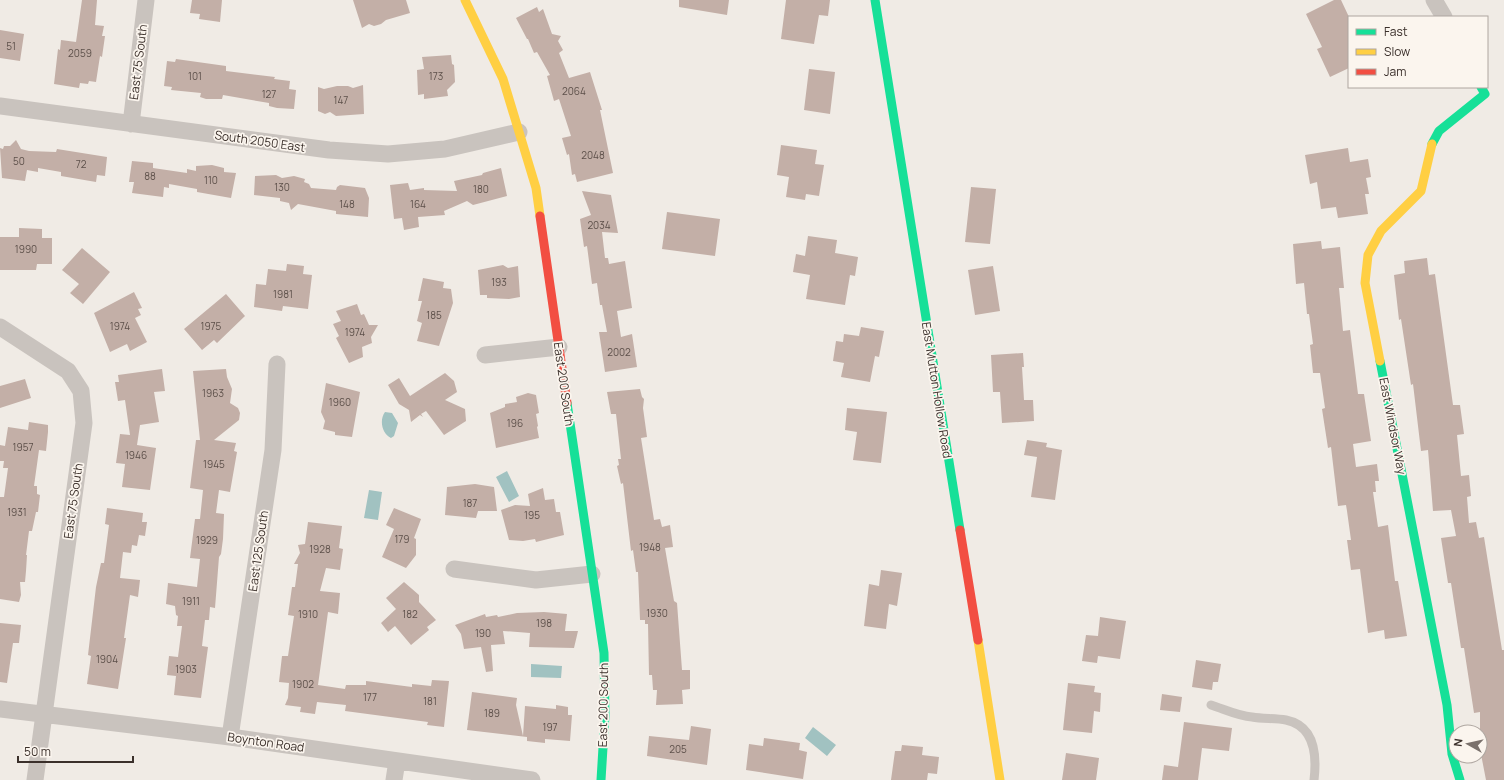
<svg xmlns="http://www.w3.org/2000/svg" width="1504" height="780" viewBox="0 0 1504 780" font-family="Manrope,sans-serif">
	<rect width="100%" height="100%" fill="#f0ebe5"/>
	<!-- water -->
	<path fill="#a1c2c1" d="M385 412 392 413 398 423 394 436 391 438C382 434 379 420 385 412Z
		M507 471 519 496 509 502 496 477Z
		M369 490 382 492 378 520 364 518Z
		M531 664 562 666 561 678 531 677Z
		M813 727 836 745 827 756 805 738Z"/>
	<!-- building -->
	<path fill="#c3afa7" d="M82 0H97L95 25 104 26 102 36H105L102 57 100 56 96 82 89 81 88 84 80 83 79 88 54 84 58 49 60 50 61 40 76 42Z
		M192 0H222L220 22 199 19 200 14 190 13Z
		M353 0H406L410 13 386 20 381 24 374 26 369 24 362 28Z
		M679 0H729L727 15 679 7Z
		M786 0H830L828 16 819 15 814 44 781 39Z
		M1334 0H1341L1349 17V68L1330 77 1317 49 1322 47 1306 14Z
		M537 7 539 12 543 9 552 34 561 36 558 41 563 50 559 53 569 78 590 72 602 110H600L613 173 577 182 575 174 572 175 569 154 567 155 562 138 571 136 559 99 554 101 547 76 550 75 537 52 534 53 528 39H527L516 18Z
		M0 30 24 34 20 61 0 58Z
		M451 55 452 64 454 65 455 82 447 90 448 96 424 99V94L418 95 417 70 424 69 422 57Z
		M176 59 226 66V71L275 77 274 79 290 81 289 89 296 90 294 109 277 108 269 106V103L223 95 222 99H206L200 97 201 93 171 90 172 87 164 86 167 61 175 62Z
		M809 69 835 72 830 114 804 110Z
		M363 85 364 114 336 116 330 112 325 114 318 111V87L324 89 337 86H348L353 88Z
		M16 140 21 149 29 151 56 152 57 149 107 157 105 176 97 175 96 182 61 176V172L38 168V172L27 170 25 181 2 178 0 148 3 149 4 146H10Z
		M781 145 817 150 815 164 824 165 819 196 806 194 805 200 786 197 789 177 777 175Z
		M1348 148 1350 162 1368 159 1371 177 1366 178 1369 194H1365L1368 214 1338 218 1336 207 1321 209 1317 182 1310 184 1305 155Z
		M132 161 153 163V168L187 173V169L196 171V166L212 165 224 168V172L236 173 231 198 197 192V189L169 184V188L164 187 163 197 132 193 134 182H129Z
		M501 168 507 196 473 205 467 201 444 211 445 215 418 217 419 227 404 230 402 218 394 219 390 185 408 183 410 190 424 188V190L457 191 454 181 482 175 483 173Z
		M276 175 282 178 294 176 305 179 304 182 309 184 311 188 336 190 337 187 340 185 365 188 369 198 368 217 336 214V211L298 204 291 210 289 203 280 201V198L254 195 255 176Z
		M971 187 996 189 990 244 965 242Z
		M582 191 611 195 618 233 602 232 605 258H608L609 264 625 261 632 308 617 311 621 337 632 334 637 367 605 372 599 332H607L602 305H600L597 283 592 284 587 246 584 247 580 219 591 215Z
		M667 212 720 219 715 256 662 249Z
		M19 228 42 229V238H52V264H37L36 270H0V237H19Z
		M808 236 837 240 835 253 858 257 855 276 850 275 845 305 806 299 810 275 793 272 796 254 805 256Z
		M1321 241 1322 249 1340 247 1344 288H1339L1343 331 1350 330 1358 394H1364L1371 441 1353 444 1356 467 1377 464 1379 481H1375L1376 492H1373L1378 527 1388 525 1395 581H1398L1407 636 1385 639 1384 630 1368 633 1360 569 1351 570 1347 540H1351L1347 511 1346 505 1338 506 1331 447 1328 448 1322 409 1325 408 1320 373H1313L1310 345 1313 344 1309 314H1307L1304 283 1296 284 1293 244Z
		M82 248 110 272 83 304 70 293 79 284 62 270Z
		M1427 258 1429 275 1435 274 1453 405H1460L1464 434 1457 435 1461 476 1469 475 1471 496 1467 497 1469 523 1476 522 1479 538 1484 537 1502 650H1504V780H1486L1480 749V712L1474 713 1464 648H1461L1451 583H1448L1441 538 1456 536 1451 510 1433 511 1428 450 1421 451 1413 384 1411 385 1401 319 1399 320 1394 275 1405 273 1404 261Z
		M287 264 304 266 303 274 312 275 308 309 283 306 282 311 254 307 256 284 266 285 268 269 286 271Z
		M503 265 508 268 518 266 520 297 509 299 487 298V295H480L478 270Z
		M993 266 1000 311 975 315 968 270Z
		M423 278 444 282 443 288 451 289 453 303 439 346 417 341 422 323 417 321 422 301H418Z
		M134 292 142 308 138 309 141 315 135 318 147 342 130 351 127 344 110 352 94 313Z
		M226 294 245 316 217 343 214 340 202 350 184 329Z
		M357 304 361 315 364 314 369 325H378L371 337 372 343 362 347 363 357 349 363 336 338 339 336 333 324 341 321 336 311Z
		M861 327 884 331 879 357 875 356 870 382 841 377 844 363 833 361 836 341 843 342 844 334 859 336Z
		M1023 353 1024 367H1022L1024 400H1033L1034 421 1002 423 1000 392H993L991 355Z
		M162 369 165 391 154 392 159 422 140 425 137 445 156 448 150 490 122 487 125 464 116 463 120 434 130 435 125 400 118 401 115 382H119L118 375Z
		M226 369 227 377 232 389 230 403 238 408 240 413 239 420 214 440 236 443 234 451 237 452 230 492 219 490 216 513 224 514 223 539 221 554 219 557 215 608 210 607 209 620H205L202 646 208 647 201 698 174 695 176 676 167 675 169 656 178 657 182 626H177L178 616 176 615 175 606 166 604 168 583 197 587 200 559 190 558 195 519H200L203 490 190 488 196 440H200L193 371Z
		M445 373 454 381 457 392 445 400 465 409 466 421 444 435 426 411 421 414 423 417 420 415 411 422 409 410 399 404 388 385 399 378 410 396Z
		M25 379 31 398 0 408V386Z
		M326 383 360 392 352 437 335 435V432L323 429 325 421 321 412Z
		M640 389 642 397 644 399 643 408 647 437 641 438 654 520 660 519 662 527 670 525 673 547 665 548 674 601 677 603 682 670H690V689L682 690 683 704 656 705 657 690H653L652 675H649L648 624H645V620H640L638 572H636L633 550 631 551 623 483 621 484 617 466 619 465 618 459H621L616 414H611L607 392Z
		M528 393 536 395 539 413 536 414 538 426 537 427 539 438 496 448 490 413 505 407V404L517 402 516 397Z
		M847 408 887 412 881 463 853 460 857 432 845 430Z
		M29 422 48 425V432L46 451 39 450 34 486H37V494L40 495 38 512H36L32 531H29L26 555H27L26 571 25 582H20L21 595 19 602 0 599V497H4L8 468H3L4 461H0V445L5 446 8 427 28 430Z
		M1027 440 1047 443 1046 447 1062 450 1055 500 1031 497 1037 457 1024 455Z
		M475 484 494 487 497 511H478L476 518 445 515 447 487Z
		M543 488 545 500 554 499 556 512H560L564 535 536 542 535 539 523 541 509 540 501 510 515 505 530 506 528 494Z
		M107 508 143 513 142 522H147L145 536 139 535 137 546 132 545 131 553 123 552 120 578 140 580 138 597 130 595 124 638H126L118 689 87 684 91 656 88 655 96 587 101 563H104L109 525 105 524Z
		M394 508 421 519 414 538 416 539V555L406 568 382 557 394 529 386 525Z
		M308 522 342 526 339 548 343 549 340 570 326 568 320 591 340 593 338 614 328 612 318 685 345 689 346 685H366V681L412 687V684L431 686 432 680 449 681 444 727 427 725 428 722 345 711 346 705 317 702 315 714 300 712 301 707 285 705 288 698 289 683 279 682 282 656H288L294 616 288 615 292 587H295L298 564H294L300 553 298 545 305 544Z
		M881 570 902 573 897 606 889 604 886 629 864 626 869 584 879 586Z
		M404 582 419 595V602L436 620 427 627 429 630 411 645 395 626 388 632 381 623 396 609 386 598Z
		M544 612 567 614 565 631H578L574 648 529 647 530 633 503 631 505 644 491 645 493 671 486 672 481 647 464 649 461 634 455 625 485 614 486 617 497 615 498 617 517 613Z
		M1100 617 1126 621 1120 659 1098 656 1097 663 1082 661 1086 635 1098 636Z
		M0 623 21 625 19 643H13L7 683 0 682Z
		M1196 660 1221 664 1218 682H1213L1212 690 1192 687Z
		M1068 683 1095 686 1094 692 1101 693 1100 712 1094 711 1092 733 1063 730Z
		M472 692 517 698 516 705 523 736 525 706 556 709V705L568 707V715H572L570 741 545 739V743L527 741V737L467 730Z
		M1162 694 1182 697 1180 712 1160 710Z
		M1184 722 1232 728 1229 751 1202 748 1198 780H1162L1164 765 1178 767Z
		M691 726 711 729 707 765 647 756 649 736 689 740Z
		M764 738 800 743 799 750 807 752 803 779 746 770 749 744 763 746Z
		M902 745 923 747 922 755 939 757 937 774 928 773 927 780H891L895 751H901Z
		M1066 753 1099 758 1096 780H1062Z"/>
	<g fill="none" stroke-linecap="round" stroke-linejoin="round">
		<!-- lane -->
		<path stroke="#c9c3be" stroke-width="9" d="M1211 705C1224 709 1238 716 1252 717 1263 719 1275 718 1286 720 1315 726 1317 755 1314 780"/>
		<!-- street -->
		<path stroke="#c9c3be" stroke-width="17" d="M1434 0 1444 17
			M0 106 329 150 388 154 445 149 519 132
			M131 124 146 0
			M0 327 68 371 81 391 84 423 35 780
			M485 355 559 347
			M454 569 536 580 592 574
			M0 709 230 737 532 780
			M230 737 273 450 277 364
			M394 780 397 761"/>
		<!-- fast -->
		<path stroke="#16e098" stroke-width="9" d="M875 0 960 530
			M1432 144 1439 131 1485 94 1481 87
			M1380 361 1447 705 1452 754 1460 780
			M567 403 604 653 605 715 601 780"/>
		<!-- slow -->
		<path stroke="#ffcf43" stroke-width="9" d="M465 0 503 79 536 188 540 216
			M1380 361 1365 283 1368 255 1381 231 1421 191 1432 144
			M978 640 1000 780"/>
		<!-- jam -->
		<path stroke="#f24e42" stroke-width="9" d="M540 216 567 403
			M960 530 978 640"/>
	</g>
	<g text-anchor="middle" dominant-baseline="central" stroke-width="3.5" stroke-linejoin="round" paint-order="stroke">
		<!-- number labels -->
		<g font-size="10" fill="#5d504a">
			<text x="11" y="46">51</text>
			<text x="80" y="53">2059</text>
			<text x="195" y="76">101</text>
			<text x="436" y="76">173</text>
			<text x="574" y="91">2064</text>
			<text x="269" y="94">127</text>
			<text x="341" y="100">147</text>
			<text x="593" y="155">2048</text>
			<text x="19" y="161">50</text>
			<text x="81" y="164">72</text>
			<text x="150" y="176">88</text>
			<text x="211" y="180">110</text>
			<text x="282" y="187">130</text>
			<text x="481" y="189">180</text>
			<text x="347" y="204">148</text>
			<text x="418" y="204">164</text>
			<text x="599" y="225">2034</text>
			<text x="26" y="249">1990</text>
			<text x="499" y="282">193</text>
			<text x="283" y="294">1981</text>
			<text x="434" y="315">185</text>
			<text x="120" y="326">1974</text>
			<text x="211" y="326">1975</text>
			<text x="355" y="332">1974</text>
			<text x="619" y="352">2002</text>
			<text x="213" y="393">1963</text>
			<text x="340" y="402">1960</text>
			<text x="515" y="423">196</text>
			<text x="23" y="447">1957</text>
			<text x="136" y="455">1946</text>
			<text x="214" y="464">1945</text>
			<text x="470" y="503">187</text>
			<text x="17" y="512">1931</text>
			<text x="532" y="515">195</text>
			<text x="402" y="539">179</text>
			<text x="207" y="540">1929</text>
			<text x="650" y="547">1948</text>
			<text x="320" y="549">1928</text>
			<text x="191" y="601">1911</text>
			<text x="657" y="613">1930</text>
			<text x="308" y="614">1910</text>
			<text x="410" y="614">182</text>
			<text x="544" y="623">198</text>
			<text x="483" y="633">190</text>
			<text x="107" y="659">1904</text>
			<text x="186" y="669">1903</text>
			<text x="303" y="684">1902</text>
			<text x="370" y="697">177</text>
			<text x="430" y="701">181</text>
			<text x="492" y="713">189</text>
			<text x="550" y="727">197</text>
			<text x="678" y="749">205</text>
		</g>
		<!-- street labels -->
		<g font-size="12" fill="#3b302b" stroke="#fbf5ee">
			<text transform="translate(138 62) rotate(-83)">East 75 South</text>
			<text transform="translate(260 141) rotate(8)">South 2050 East</text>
			<text transform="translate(564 384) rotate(82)">East 200 South</text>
			<text transform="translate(937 390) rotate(81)">East Mutton Hollow Road</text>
			<text transform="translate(1393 426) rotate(79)">East Windsor Way</text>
			<text transform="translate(73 501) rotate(-82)">East 75 South</text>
			<text transform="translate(258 551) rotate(-82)">East 125 South</text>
			<text transform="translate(603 705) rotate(-89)">East 200 South</text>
			<text transform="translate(266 742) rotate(8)">Boynton Road</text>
		</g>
	</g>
	<!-- legend -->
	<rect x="1348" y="16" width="140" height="72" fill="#fbf5ee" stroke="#aea6a0"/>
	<rect x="1356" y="29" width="20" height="6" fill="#16e098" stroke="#aea6a0"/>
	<text x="1384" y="36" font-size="12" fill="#3b302b">Fast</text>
	<rect x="1356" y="49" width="20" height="6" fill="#ffcf43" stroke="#aea6a0"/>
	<text x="1384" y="56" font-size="12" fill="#3b302b">Slow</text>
	<rect x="1356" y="69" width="20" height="6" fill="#f24e42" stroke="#aea6a0"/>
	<text x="1384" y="76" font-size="12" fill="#3b302b">Jam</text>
	<!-- north arrow -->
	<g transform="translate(1468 744) rotate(278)"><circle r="19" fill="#fbf5ee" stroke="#aea6a0"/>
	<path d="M0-3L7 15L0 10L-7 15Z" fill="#7a716c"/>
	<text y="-6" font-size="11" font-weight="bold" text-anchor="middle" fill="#3b302b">N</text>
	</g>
	<!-- scale -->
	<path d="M18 756v6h115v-6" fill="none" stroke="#3b302b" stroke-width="2"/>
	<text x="24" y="756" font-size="12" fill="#3b302b" stroke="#fbf5ee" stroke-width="3" paint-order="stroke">50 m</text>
</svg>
